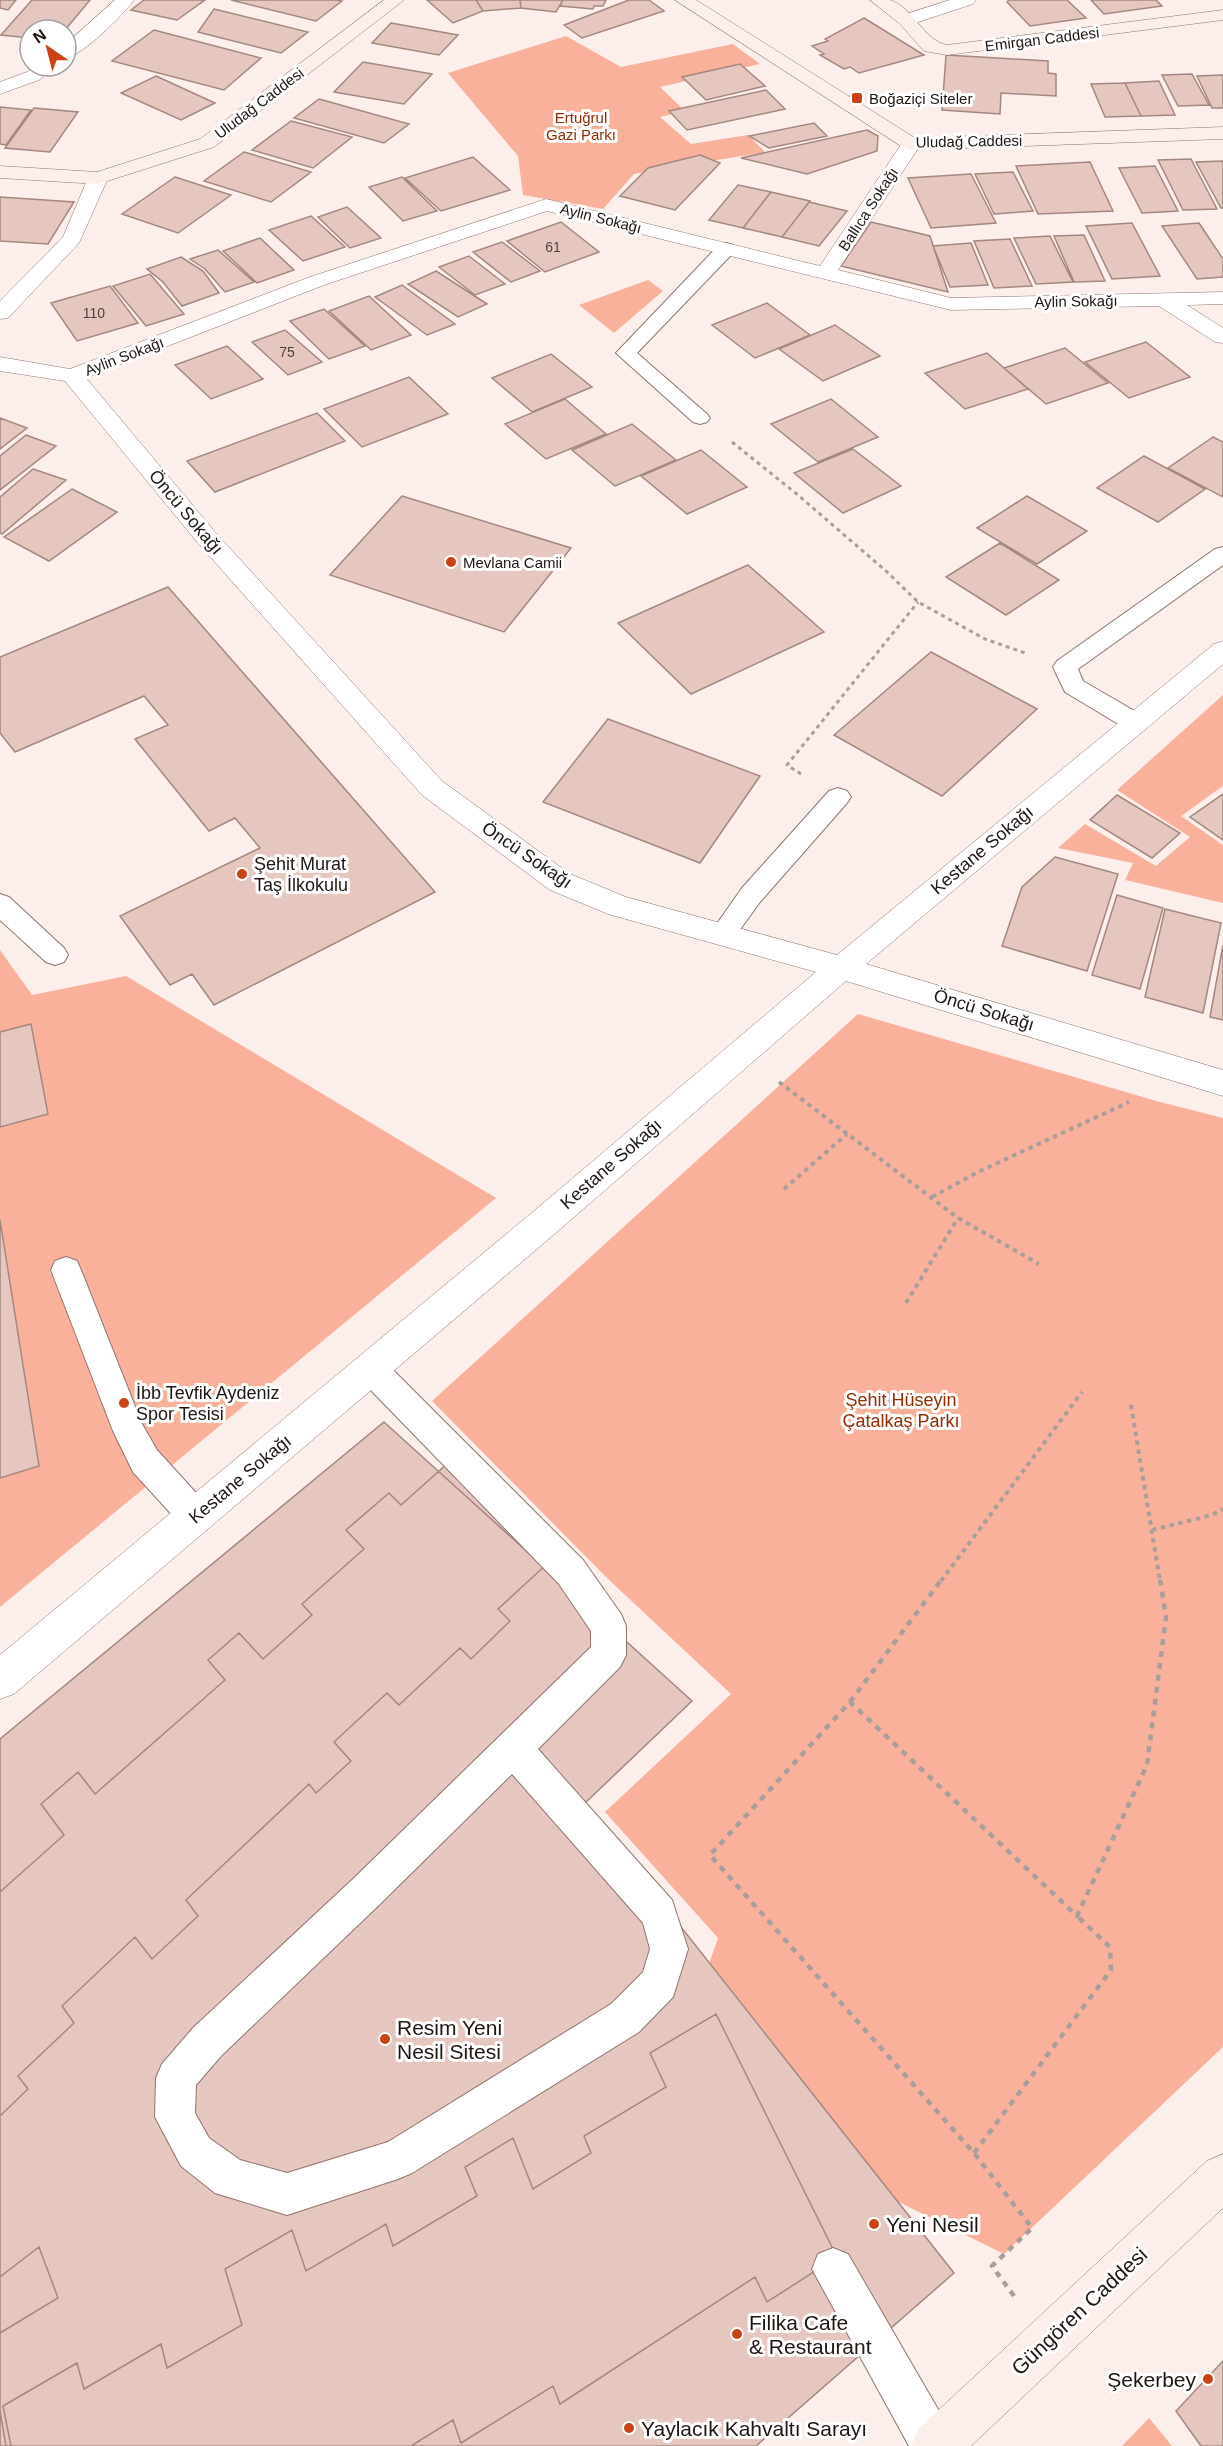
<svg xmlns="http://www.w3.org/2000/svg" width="1223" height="2446" viewBox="0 0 1223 2446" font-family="Arial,sans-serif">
	<rect width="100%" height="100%" fill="#fbeeeb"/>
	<!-- green -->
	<path fill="#f9b19c" d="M566 36 621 67 733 44 760 64 660 87 685 111 660 117 691 144 748 135 765 152 634 174 603 209 523 195 518 156 448 73Z
		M648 280 663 291 614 333 579 305Z
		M1223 695V786L1181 816 1223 845V903L1125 880 1133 863 1058 848 1085 824 1156 866 1190 837 1117 790Z
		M0 950 32 995 126 976 496 1198 0 1607Z
		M858 1014 1160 1102 1223 1118V2047L1004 2254 666 2087 718 1938 605 1812 731 1694 608 1579 432 1401Z
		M1149 2418 1172 2446H1122Z"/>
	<!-- building -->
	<path fill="#e5c7bf" stroke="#a48880" stroke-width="1.5" d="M0 0H16L8 10 0 8Z
		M32 0H90L65 30H30V38L1 35Z
		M144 0H205L177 20 131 10Z
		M231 0H336L342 1 316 21Z
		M427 0H476L483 11 453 23Z
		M476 0H520L521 8 483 11Z
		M520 0H563L556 12 521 8Z
		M563 0H606L603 6H594L593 9 560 6Z
		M629 0H649L664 11 582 38 564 25Z
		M1009 0H1067L1086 18 1030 26 1007 2Z
		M1091 0H1156L1162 6 1104 14Z
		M214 9 308 32 281 53 198 32Z
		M864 18 924 55 859 73 850 67 844 69 820 55 824 54 812 46 828 41 825 39Z
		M391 23 458 35 439 55 372 43Z
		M154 30 261 58 224 90 112 61Z
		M946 55 1048 61V73L1056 74V96L1001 93 1000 114 942 110Z
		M363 62 432 74 404 104 334 92Z
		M740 64 765 86 706 100 682 77Z
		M1192 74 1209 105 1178 106 1162 75Z
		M1223 75V108H1212L1197 76Z
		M156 76 215 103 181 120 121 93Z
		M1159 81 1175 115 1141 116 1125 83Z
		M1125 83 1141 116 1105 117 1091 84Z
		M766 90 785 109 687 130 669 111Z
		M319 99 409 124 384 143 294 118Z
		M0 107 31 110 6 145 0 144Z
		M34 108 78 112 50 152 5 148Z
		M291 121 352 137 313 168 252 150Z
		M814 123 827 136 769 148 749 136Z
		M867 130 878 136 877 151 807 174 741 158Z
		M244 152 311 172 271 202 204 181Z
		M700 155 720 163 675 210 620 196 648 168Z
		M473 157 510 190 441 211 405 178Z
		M1191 159 1217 209 1183 210 1158 160Z
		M1223 161V208H1221L1196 162Z
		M1090 162 1113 211 1038 214 1016 166Z
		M1155 166 1178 211 1142 213 1119 168Z
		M1013 172 1033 211 994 214 975 174Z
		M971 174 996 223 931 228 908 178Z
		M175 177 231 195 178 233 122 214Z
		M402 177 437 211 403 221 369 187Z
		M738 185 771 192 743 228 709 220Z
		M771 192 810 201 782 237 743 228Z
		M0 197 74 202 48 244 0 241Z
		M809 202 847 211 819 246 782 237Z
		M347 207 381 238 350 248 318 217Z
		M311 216 345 247 303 261 269 230Z
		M561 222 599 252 545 272 507 241Z
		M871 222 930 236 948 292 841 266Z
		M1132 223 1160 276 1112 279 1086 226Z
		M1199 223 1223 259V277L1197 279 1162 226Z
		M1084 235 1105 281 1074 282 1054 236Z
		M1050 236 1073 282 1036 284 1014 238Z
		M260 238 294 270 257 283 223 251Z
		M1010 239 1032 286 994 288 974 241Z
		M502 242 540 271 511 282 473 252Z
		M971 243 988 285 950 287 933 246Z
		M218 250 254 282 225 292 205 269 190 259Z
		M469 256 505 284 475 295 439 267Z
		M181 257 203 271 219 293 182 306 163 282 147 269Z
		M436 271 487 304 458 317 408 284Z
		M150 274 184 314 146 326 113 286Z
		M402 285 455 324 427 335 375 297Z
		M110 286 138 323 77 341 51 303Z
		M369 296 411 335 371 350 329 311Z
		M767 303 810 335 755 358 712 325Z
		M324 309 365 346 329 359 290 321Z
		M835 325 880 356 823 381 779 349Z
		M285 330 322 362 288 375 252 342Z
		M1146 342 1190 377 1129 398 1085 362Z
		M227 346 263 379 211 399 175 365Z
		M1065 348 1108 383 1046 404 1004 368Z
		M987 353 1028 389 965 409 925 373Z
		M551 354 592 387 532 412 492 378Z
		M409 377 448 414 362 447 324 409Z
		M565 399 606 434 546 459 505 424Z
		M831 399 878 437 818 462 771 424Z
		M317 413 345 441 215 492 187 461Z
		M0 418 27 428 0 449Z
		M632 424 676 460 615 486 572 450Z
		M26 435 56 446 0 490V456Z
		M1213 437 1223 442V497L1168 468Z
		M853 449 901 486 843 513 794 473Z
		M701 450 747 487 687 514 641 476Z
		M1144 456 1205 489 1158 522 1097 488Z
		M33 469 66 480 2 534 0 533V497Z
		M72 489 117 512 49 561 4 537Z
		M402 496 571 548 504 632 330 575Z
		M1027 496 1087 531 1037 564 977 528Z
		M1000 543 1059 580 1006 615 946 577Z
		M748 565 824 632 691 694 618 623Z
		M168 587 435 892 214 1005 192 974 170 985 120 916 260 848 235 818 209 831 135 739 168 725 144 696 15 752 0 733V657Z
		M931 652 1037 709 942 796 834 735Z
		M608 719 760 776 700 863 543 802Z
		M1223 794V840L1190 817Z
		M1117 795 1180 833 1152 858 1090 820Z
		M1055 857 1118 874 1087 971 1002 946 1022 887Z
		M1117 895 1163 908 1140 989 1092 975Z
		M1165 909 1221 923 1203 1013 1145 997Z
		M1223 945V1020L1210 1017Z
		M31 1024 48 1114 0 1127V1032Z
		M0 1220 39 1466 0 1478Z
		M384 1422 692 1701 584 1804 954 2273 756 2446H0V1739Z
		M448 1463 548 1563 498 1609 510 1621 471 1659 460 1648 399 1705 387 1693 334 1742 351 1761 316 1793 309 1784 186 1900 198 1916 152 1959 135 1937 62 2006 74 2023 18 2076 28 2089 0 2116V1892L64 1835 41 1804 78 1772 95 1794 225 1680 208 1660 239 1633 263 1659 312 1615 302 1604 364 1549 346 1530 389 1493 401 1505Z
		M716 2014 837 2257 767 2302 755 2277 560 2404 553 2386 461 2443 453 2420 411 2446H11L3 2406 77 2363 84 2389 161 2344 167 2368 242 2325 225 2269 292 2230 306 2271 386 2224 393 2246 477 2196 465 2167 513 2138 533 2189 591 2153 584 2136 666 2087 650 2053Z
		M39 2247 58 2298 0 2333V2277Z
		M1223 2361V2446H1201L1176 2411Z
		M0 2411 6 2446H0Z"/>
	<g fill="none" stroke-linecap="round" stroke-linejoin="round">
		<defs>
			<path id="lane" d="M726 243 733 245 735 249 733 253 637 353 707 414 710 418 707 422 700 424 693 422 616 353 719 245Z
				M1223 547V565L1078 669 1083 681 1143 716 1146 722 1143 728 1134 730 1125 728 1065 692 1053 667 1057 661 1215 549Z
				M838 788 847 791 851 797 847 803 760 902 731 942 722 945 713 942 709 935 742 888 829 791Z
				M0 894 9 897 64 948 68 955 64 962 55 965 46 962 0 920Z
				M66 1257 77 1261 81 1270 142 1424 157 1450 208 1506 213 1517 208 1528 196 1533 184 1528 133 1472 113 1431 51 1270 55 1261Z
				M371 1355 382 1359 583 1560 621 1614 626 1626V1655L620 1667 538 1749 672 1900 688 1949 673 1997 639 2032 412 2173 398 2179 287 2215 215 2193 181 2166 155 2117 156 2078 162 2064 193 2028 353 1879 591 1647V1631L559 1584 360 1379 355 1369 360 1359ZM512 1774 643 1923 650 1949 643 1972 611 2004 388 2142 287 2173 240 2160 209 2138 195 2113 196 2085 221 2056 379 1905Z
				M833 2248 848 2254 950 2430 956 2446H909L812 2269 818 2254Z"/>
			<path id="street" d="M115 0H134C122 16 84 54 66 58V44Z
				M950 0H976L973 4 912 24H900L897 20 900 16Z
				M36 66H57L39 80 0 94V82L27 72Z
				M911 138 918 140 921 144 838 270 951 298 1223 292V304L1187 305 1223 328V343L1215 342 1159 306 951 310 547 211 324 285 86 378 215 532 442 781 570 874 626 897 837 955 1214 644 1223 641V664L866 964 1223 1070V1096L846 981 558 1231 14 1694 0 1699V1655L534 1211 816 972 608 914 550 890 422 795 197 542 65 381 0 371V357L70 369 310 277 546 199 820 266 904 140Z
				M98 172 105 174 108 178 79 243 8 318 0 319V301L63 237 88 178 91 174Z"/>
			<path id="secondary" d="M384 0H404L214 147 98 184 0 178V166L97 172 200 139Z
				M675 0H696L915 138 1223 127V139L911 150 904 148Z
				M870 0C876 0 885 0 890 0 914 8 923 40 947 45L1223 10V20L947 55 924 51 900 24Z
				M1223 2154V2208L971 2446H911L918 2429 1207 2161Z"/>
		</defs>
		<!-- lane casing -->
		<use href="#lane" stroke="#8f746d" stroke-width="2"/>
		<!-- street casing -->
		<use href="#street" stroke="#8f746d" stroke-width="1"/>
		<!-- secondary casing -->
		<use href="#secondary" stroke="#8f746d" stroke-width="1"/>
		<!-- path-far2 -->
		<path stroke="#aa9e9b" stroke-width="3" stroke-dasharray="4 4" stroke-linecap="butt" d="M732 442 798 495 886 571 918 602 985 639 1028 654
			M801 774 787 765 918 602"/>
		<!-- path-far1 -->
		<path stroke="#aa9e9b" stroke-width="4" stroke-dasharray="4.5 4.5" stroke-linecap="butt" d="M779 1082 958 1218 1039 1264
			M784 1189 847 1134
			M932 1197 978 1172 1129 1102
			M906 1303 958 1218
			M1131 1405 1160 1581
			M1152 1530 1212 1515 1223 1509
			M941 1581 1082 1392"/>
		<!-- path -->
		<path stroke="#aa9e9b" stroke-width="4.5" stroke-dasharray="6 6" stroke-linecap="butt" d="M850 1702 942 1579
			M974 2153 1111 1970 1110 1947 1077 1916
			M1014 2296 992 2266 1032 2228 974 2153 710 1855 850 1702 1077 1916 1147 1765 1166 1617 1160 1579"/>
		<!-- lane -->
		<use href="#lane" fill="#fff" fill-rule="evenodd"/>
		<!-- street -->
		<use href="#street" fill="#fff" fill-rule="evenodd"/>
		<!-- secondary -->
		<use href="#secondary" fill="#fcefeb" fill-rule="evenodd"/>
	</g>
	<!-- markers -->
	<g fill="#cb4315" stroke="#fff" stroke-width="2">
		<rect x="851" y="92" width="12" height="12" rx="3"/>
		<circle cx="451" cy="562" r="6"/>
		<circle cx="242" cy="874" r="6"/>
		<circle cx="124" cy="1403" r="6"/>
		<circle cx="385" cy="2039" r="6"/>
		<circle cx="874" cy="2224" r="6"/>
		<circle cx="737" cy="2334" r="6"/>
		<circle cx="1208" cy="2379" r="6"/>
		<circle cx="629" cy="2428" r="6"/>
	</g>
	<g text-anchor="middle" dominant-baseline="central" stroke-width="6" stroke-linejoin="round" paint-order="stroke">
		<!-- far-number labels -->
		<g font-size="14" fill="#50423d">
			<text x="553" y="247">61</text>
			<text x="94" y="313">110</text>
			<text x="287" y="352">75</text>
		</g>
		<!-- far-street labels -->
		<g font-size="15" fill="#1f1512" stroke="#fff">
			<text transform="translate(1042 39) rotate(-7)">Emirgan Caddesi</text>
			<text transform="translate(259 103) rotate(-37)">Uludağ Caddesi</text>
			<text transform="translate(969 141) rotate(-1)">Uludağ Caddesi</text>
			<text transform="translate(868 209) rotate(-57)">Ballıca Sokağı</text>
			<text transform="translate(601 218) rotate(14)">Aylin Sokağı</text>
			<text transform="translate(1076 301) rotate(-1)">Aylin Sokağı</text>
			<text transform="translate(124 356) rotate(-21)">Aylin Sokağı</text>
		</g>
		<!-- far-poi labels -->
		<g font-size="15" fill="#1f1512" stroke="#fff" text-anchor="start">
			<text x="869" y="98">Boğaziçi Siteler</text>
			<text x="463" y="562">Mevlana Camii</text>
		</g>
		<!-- far-park labels -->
		<g font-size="15" fill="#962a00" stroke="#fff">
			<text x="581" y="117">Ertuğrul<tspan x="581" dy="17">Gazi Parkı</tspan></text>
		</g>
		<!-- street labels -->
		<g font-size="18" fill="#1f1512" stroke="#fff">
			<text transform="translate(186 512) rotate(50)">Öncü Sokağı</text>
			<text transform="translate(982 850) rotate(-40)">Kestane Sokağı</text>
			<text transform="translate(527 855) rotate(34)">Öncü Sokağı</text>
			<text transform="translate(984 1010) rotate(17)">Öncü Sokağı</text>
			<text transform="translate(611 1164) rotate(-41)">Kestane Sokağı</text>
			<text transform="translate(240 1479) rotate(-40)">Kestane Sokağı</text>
		</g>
		<!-- poi labels -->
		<g font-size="18" fill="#1f1512" stroke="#fff" text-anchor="start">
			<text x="254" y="864">Şehit Murat<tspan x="254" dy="21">Taş İlkokulu</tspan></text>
			<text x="136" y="1393">İbb Tevfik Aydeniz<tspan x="136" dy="21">Spor Tesisi</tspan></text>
		</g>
		<!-- park labels -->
		<g font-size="18" fill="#962a00" stroke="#fff">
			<text x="901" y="1400">Şehit Hüseyin<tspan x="901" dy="21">Çatalkaş Parkı</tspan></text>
		</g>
		<!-- near-poi labels -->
		<g font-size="21" fill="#1f1512" stroke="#fff" text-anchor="start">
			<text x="397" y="2027">Resim Yeni<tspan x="397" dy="24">Nesil Sitesi</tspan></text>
			<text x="886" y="2224">Yeni Nesil</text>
			<text x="749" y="2322">Filika Cafe<tspan x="749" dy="24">&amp; Restaurant</tspan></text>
			<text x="1196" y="2379" text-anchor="end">Şekerbey</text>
			<text x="641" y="2428">Yaylacık Kahvaltı Sarayı</text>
		</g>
		<!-- near-street labels -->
		<g font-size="21" fill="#1f1512" stroke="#fff">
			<text transform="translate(1079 2311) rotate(-43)">Güngören Caddesi</text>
		</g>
	</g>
	<!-- north arrow -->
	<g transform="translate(48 48) rotate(325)"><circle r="28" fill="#ffffff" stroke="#a5a1a0" stroke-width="1.5"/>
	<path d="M0-4.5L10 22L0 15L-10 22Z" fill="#cb4315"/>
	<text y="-9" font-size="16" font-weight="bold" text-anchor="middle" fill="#1f1512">N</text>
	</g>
</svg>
